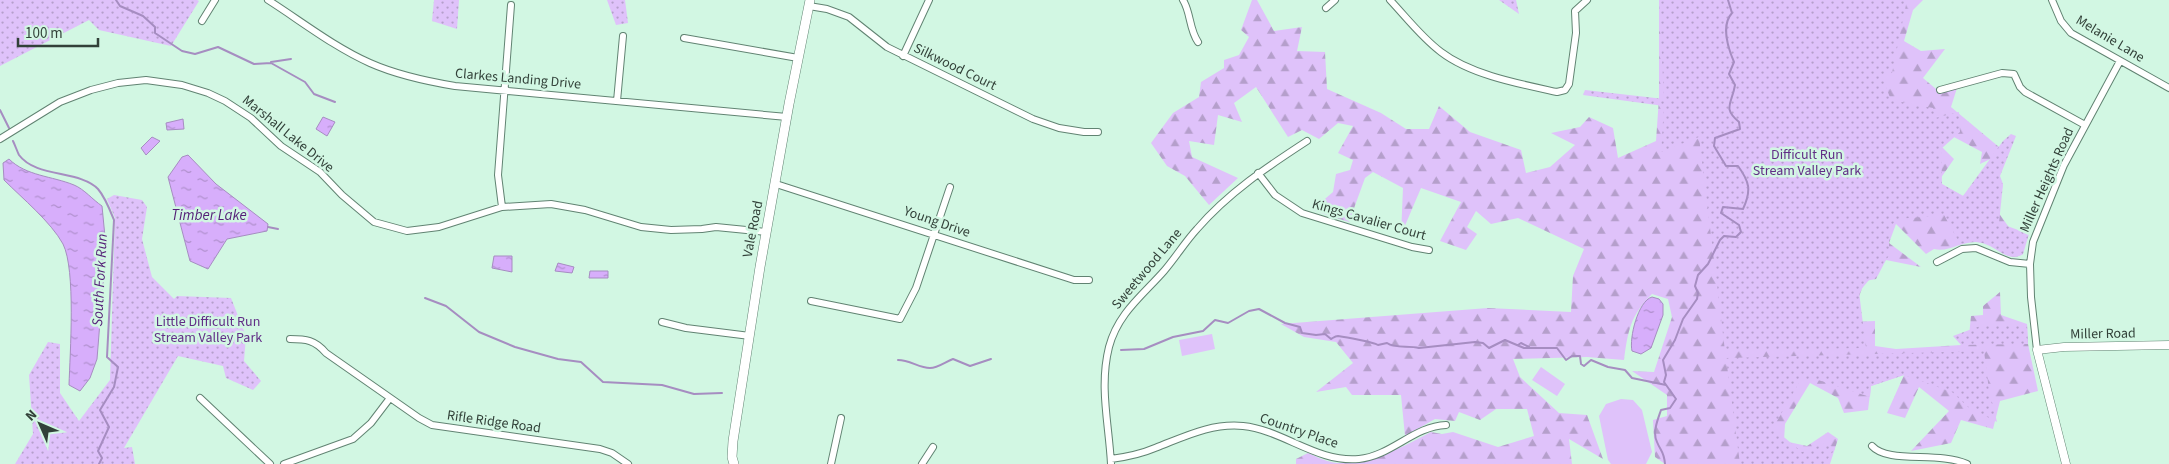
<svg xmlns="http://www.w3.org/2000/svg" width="2169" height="464" viewBox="0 0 2169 464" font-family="'Source Sans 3',sans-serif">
	<defs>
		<pattern id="forest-firs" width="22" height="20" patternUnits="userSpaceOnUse" patternTransform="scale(1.25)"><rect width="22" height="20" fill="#dfc2fa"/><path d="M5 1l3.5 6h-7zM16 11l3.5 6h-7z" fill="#b59fcb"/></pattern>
		<pattern id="park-dots" width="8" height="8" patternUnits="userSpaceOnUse" patternTransform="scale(1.25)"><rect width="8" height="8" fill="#dfc2fa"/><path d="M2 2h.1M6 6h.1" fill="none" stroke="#b59fcb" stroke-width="1.8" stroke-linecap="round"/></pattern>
		<pattern id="water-ripples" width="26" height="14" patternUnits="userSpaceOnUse" patternTransform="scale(1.25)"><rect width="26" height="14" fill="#d7aefb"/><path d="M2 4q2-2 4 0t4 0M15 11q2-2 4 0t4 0" fill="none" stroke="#af8fcc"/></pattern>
	</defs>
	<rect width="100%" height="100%" fill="#d2f7e3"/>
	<!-- forest -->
	<path fill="url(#forest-firs)" d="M1252 0H1257L1274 31 1302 27 1297 51 1325 52 1327 89 1381 113 1406 129H1429L1439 106 1470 132 1521 150 1526 173 1550 167 1575 145 1551 133 1580 127 1589 117 1613 128 1618 158 1656 141 1659 98V0H1923L1913 10 1904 41 1921 51 1945 49 1923 78 1936 89 1957 88 1951 107 2005 152 1980 164 1982 152 1952 136 1940 145 1954 159 1938 182 1963 196 1987 170 1997 168 2003 184 1998 212 2013 233 2023 254C2009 263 1997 247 1984 243 1964 238 1951 253 1934 249L1926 254 1896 224 1889 243 1921 267 1886 260 1876 279 1865 281 1849 322 1875 321V346L1896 349 1961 345 1969 336 1971 316 1983 315V306L2000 292 2001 315 2027 324 2028 344 2038 391 2000 401 1993 429 1961 420 1951 443 1911 451 1949 411 1919 387 1905 418 1887 413 1904 375 1871 386 1868 410 1844 413 1838 398 1810 383 1785 424 1784 441 1807 446 1828 432 1838 439 1830 464H1665L1655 457 1653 420 1667 416V395L1632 371 1654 372 1672 317 1668 299 1652 294C1630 316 1628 331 1624 360L1587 357 1513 359 1520 377 1559 413 1587 415 1603 459 1569 439 1572 464H1296V459L1308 453C1317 457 1327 462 1337 463 1371 464 1403 447 1431 432L1442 434 1453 432 1498 447 1534 436 1527 409H1496L1480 420 1459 412 1455 421 1435 419 1405 436 1401 395H1352L1346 387 1316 392 1353 363 1336 342 1304 337 1281 324 1488 308 1571 312 1573 276 1584 249 1518 218 1491 224 1476 211 1467 227 1477 234 1466 250 1440 241 1461 202 1421 188 1401 235 1403 188 1373 172 1365 178 1349 222 1312 210 1333 192 1336 174 1350 170 1353 160 1338 153 1353 126 1338 123 1319 139 1302 130 1288 137 1256 87 1234 103 1242 122 1218 115 1214 145 1189 141 1192 157 1238 178 1209 205 1185 176 1167 166 1151 143 1173 113 1199 97 1201 82 1224 68V60L1239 55 1249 37 1241 30Z"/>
	<!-- park -->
	<path fill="url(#park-dots)" d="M0 0H197L199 1 171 46 99 30 89 20 0 66Z
		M434 0H459L457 29 432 21Z
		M607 0H625L628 23 616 25Z
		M1499 0H1516L1519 14Z
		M1659 0H1907L1892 73 1882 77 1891 100 1933 108 1935 118 1959 112 1960 132 1941 149 1942 184 1963 196 2003 141 2011 134 2016 136 1998 181 2003 184 1999 223 2029 234 2023 254C2009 263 1998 248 1985 244 1977 241 1969 242 1960 244L1944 215 1899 219 1889 227V256L1859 292 1866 348 1725 351 1699 137 1661 152 1664 106 1583 95 1585 90 1664 99Z
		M114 195 142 200 147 207 142 239 152 277 174 299 177 296 231 298 246 336 244 361 261 381 253 390 226 378 223 366 178 356 124 448 132 447 135 464H15L33 434 29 375 48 342 60 344V393L79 421 110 380 115 218 107 199Z
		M2027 324 2028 344 1961 345 1953 336 1980 326Z
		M1984 351 1989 390 1997 422 1968 407 1952 392 1904 375 1871 386 1870 397 1812 378 1800 381 1773 428 1802 452 1826 443 1835 449 1824 464H1740L1726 358Z"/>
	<!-- pitch -->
	<path fill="#dfc2fa" d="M1212 334 1215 349 1182 356 1179 340Z
		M1541 367 1565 384 1557 396 1532 380Z
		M1621 399 1633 400 1642 410 1652 452 1646 464H1611L1608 460 1599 416 1606 404Z"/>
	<!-- water -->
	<path fill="url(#water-ripples)" stroke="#a68dc1" d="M323 117 335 122 327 136 316 129Z
		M183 119 184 129 167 130 166 123Z
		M152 137 160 141 146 155 141 148Z
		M188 155 216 184 268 224 267 231 227 239 208 269 190 261 168 177 182 157Z
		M9 159C26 176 52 176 74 185 84 189 93 200 102 206L106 247 97 359 90 378 80 391 69 385C70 353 76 270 63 244 51 222 22 198 4 180L3 163Z
		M494 256H512V272L492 268Z
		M558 263 574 267 572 273 555 271Z
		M590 271H608V278H589Z
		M1652 297 1659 299 1663 304V315L1651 348 1641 354 1632 351C1629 338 1638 301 1652 297Z"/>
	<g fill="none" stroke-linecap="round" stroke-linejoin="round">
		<!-- stream -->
		<path stroke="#a68dc1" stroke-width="2" d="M116 0 120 6 143 16 155 27V33L182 51 195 54 218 47 254 64 271 63 305 82 314 94 335 102
			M271 62 291 59
			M0 110 9 128
			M13 141C15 145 17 151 19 155 36 178 80 170 98 189 105 197 110 210 114 220L107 357 118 367 114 387 100 410 109 427 98 451 102 458 99 464
			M268 227 278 229
			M425 298 446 306 479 332 515 347 558 359 581 362 603 382 662 385 694 394 722 393
			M1518 345 1521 343 1529 347
			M1121 350 1144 349 1173 337 1203 331 1215 320 1228 323 1249 311 1259 309 1285 323 1300 327 1302 333 1316 335 1325 334 1331 339C1333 338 1335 336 1338 336 1345 337 1373 342 1378 345L1387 343C1395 349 1409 345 1419 348L1475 342 1483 343 1489 348 1505 340 1524 348H1557L1566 360 1572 356H1580L1581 364 1584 366 1591 360 1608 367 1625 370 1632 378 1666 385
			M898 360C910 360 919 368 930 368 938 368 945 362 953 359L970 366 991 359
			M1665 464C1664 451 1661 452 1657 442 1652 433 1658 419 1661 410L1670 408 1676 399 1664 382 1666 375 1663 360 1675 340 1683 319 1697 299 1698 293 1695 286 1698 275 1708 264 1720 240 1724 236 1736 237 1741 232 1739 225 1721 213 1723 207 1743 209C1752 190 1749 181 1738 166H1726L1714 146 1715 138 1740 129 1739 122C1722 108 1732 104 1735 85L1729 74 1734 62C1728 48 1721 25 1732 13L1728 0"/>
		<defs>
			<path id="minor" d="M268 0C301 21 334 47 370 63 397 75 425 81 455 86L787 117
				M1183 0C1191 13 1189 29 1198 42
				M1390 0C1406 17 1422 38 1441 52 1471 75 1520 84 1557 92L1565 90 1569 84 1576 33 1575 11 1587 0
				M2052 0 2061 21 2071 33 2169 88
				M809 6 827 9 849 17 887 47 1033 119 1059 128 1084 132H1098
				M1326 8 1335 0
				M202 21 215 0
				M684 38 798 58
				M903 56 929 0
				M1940 90 2002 73 2014 74 2020 87 2025 92 2085 125
				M617 101 623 36
				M0 139 60 102 91 90 118 83 146 80 182 85 208 93 225 101 251 118 281 146 320 172 342 195 374 222 407 231 439 227 502 207 551 204 585 210 641 227 671 230 702 229 716 227 766 232
				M1258 173 1275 195 1302 213 1412 247 1429 250
				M776 184 1074 280H1089
				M502 207 498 175 511 5
				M1937 262 1962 249 1976 248 2010 262 2030 264
				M811 301 900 319 916 288 950 187
				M662 322 686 328 750 336
				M290 339C306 339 315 340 326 353L419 418 432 425 600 449 612 453 628 464
				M2037 350 2031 297 2030 264 2033 242 2064 165 2120 61
				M200 398 270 464
				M1872 446C1888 464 1938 451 1967 464
				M1111 459C1126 457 1141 454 1155 448 1184 437 1210 423 1243 426 1283 430 1317 463 1359 459 1391 456 1414 426 1446 425
				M284 464 353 439 371 423 390 398
				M831 464 841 418
				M922 464 933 447
				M1111 464C1109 424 1099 387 1109 347 1118 313 1143 295 1164 271 1176 257 1185 242 1197 229 1228 193 1267 167 1307 141"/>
			<path id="tertiary" d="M2066 464 2037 350 2064 347 2169 345"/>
			<path id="secondary" d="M734 464 732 457 733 441 760 267 789 104 810 0"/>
		</defs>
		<!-- minor casing -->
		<use href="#minor" stroke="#618372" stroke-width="8"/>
		<!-- tertiary casing -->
		<use href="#tertiary" stroke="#618372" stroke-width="9"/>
		<!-- secondary casing -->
		<use href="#secondary" stroke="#618372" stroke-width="10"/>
		<!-- minor -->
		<use href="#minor" stroke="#fff" stroke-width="6"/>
		<!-- tertiary -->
		<use href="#tertiary" stroke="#fff" stroke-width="8"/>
		<!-- secondary -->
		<use href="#secondary" stroke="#fff" stroke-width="9"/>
	</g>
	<g text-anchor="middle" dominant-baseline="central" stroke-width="5" stroke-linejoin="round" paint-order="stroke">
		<!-- street labels -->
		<g font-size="14" fill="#324139" stroke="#d2f7e3">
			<text transform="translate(2110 39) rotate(31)">Melanie Lane</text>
			<text transform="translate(955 67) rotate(26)">Silkwood Court</text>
			<text transform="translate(518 79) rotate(5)">Clarkes Landing Drive</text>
			<text transform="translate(288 134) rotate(39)">Marshall Lake Drive</text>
			<text transform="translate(2047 180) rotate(-66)">Miller Heights Road</text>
			<text transform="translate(1369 220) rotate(16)">Kings Cavalier Court</text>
			<text transform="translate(937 222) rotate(19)">Young Drive</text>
			<text transform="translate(753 229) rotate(-79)">Vale Road</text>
			<text transform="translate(1147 269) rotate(-50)">Sweetwood Lane</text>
			<text transform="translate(2103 334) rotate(-1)">Miller Road</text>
			<text transform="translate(494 422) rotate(8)">Rifle Ridge Road</text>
			<text transform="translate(1299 431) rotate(19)">Country Place</text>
		</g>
		<!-- park labels -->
		<g font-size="14" fill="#612e86" stroke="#d2f7e3">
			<text x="1807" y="155">Difficult Run<tspan x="1807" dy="16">Stream Valley Park</tspan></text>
			<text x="208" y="322">Little Difficult Run<tspan x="208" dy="16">Stream Valley Park</tspan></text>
		</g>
		<!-- water labels -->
		<g font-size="15" font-style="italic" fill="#531e76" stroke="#d2f7e3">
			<text x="209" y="215">Timber Lake</text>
			<text transform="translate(100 280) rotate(-87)">South Fork Run</text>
		</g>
	</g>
	<!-- north arrow -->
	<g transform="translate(40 424) rotate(315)" stroke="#d2f7e3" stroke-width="4" paint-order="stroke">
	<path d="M0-4L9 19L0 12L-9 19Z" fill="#324139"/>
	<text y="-8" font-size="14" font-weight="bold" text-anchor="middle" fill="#324139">N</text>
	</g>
	<!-- scale -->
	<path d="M18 38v8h80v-8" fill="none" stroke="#324139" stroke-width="2.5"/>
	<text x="25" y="38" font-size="15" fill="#324139" stroke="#d2f7e3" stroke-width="4" paint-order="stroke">100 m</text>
</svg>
